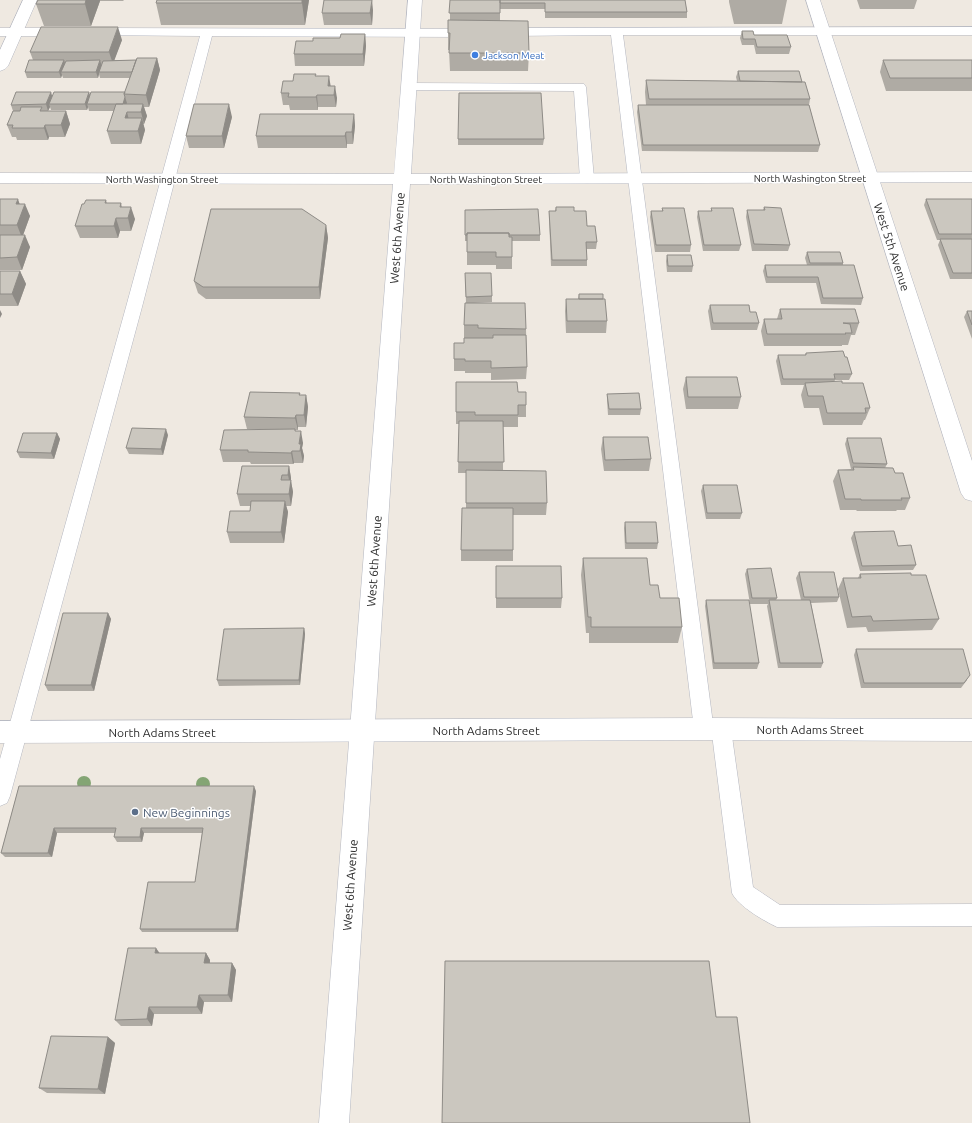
<svg xmlns="http://www.w3.org/2000/svg" width="972" height="1123" viewBox="0 0 972 1123" font-family="Ubuntu,sans-serif">
	<rect width="100%" height="100%" fill="#efe9e1"/>
	<g fill="none" stroke-linecap="round" stroke-linejoin="round">
		<defs>
			<path id="service" d="M972 27V35H623L713 724 721 720 728 723 731 729 753 887 780 905 972 904V926L777 927C764 921 738 906 732 893L712 734 704 738 697 735 694 729 611 35 505 36 501 35 499 32 501 29 505 28Z
				M0 28H63L67 29 69 32 67 35 63 36H0Z
				M95 28 471 29 475 30 477 33 475 36 471 37 212 36 142 307 10 796 7 803 0 806V759L126 307 200 36 91 35 89 32 91 29Z
				M408 83 584 84 586 87 594 179 592 182 587 183 582 182 580 179 574 91 404 90 402 87 404 84Z"/>
			<path id="minor" d="M23 0H37L8 66 5 69 0 71V50Z
				M408 0H422L411 174 972 172V182L410 184 349 1123H319L393 184 0 183V173L394 174Z"/>
			<path id="tertiary" d="M806 0H820L972 461V501L965 499 961 493Z
				M704 718 972 719V741L704 740 0 743V721Z"/>
		</defs>
		<!-- service casing -->
		<use href="#service" stroke="#b4b7c1" stroke-width="1"/>
		<!-- minor casing -->
		<use href="#minor" stroke="#b4b7c1" stroke-width="1"/>
		<!-- tertiary casing -->
		<use href="#tertiary" stroke="#b4b7c1" stroke-width="1"/>
		<!-- service -->
		<use href="#service" fill="#fff" fill-rule="evenodd"/>
		<!-- minor -->
		<use href="#minor" fill="#fff" fill-rule="evenodd"/>
		<!-- tertiary -->
		<use href="#tertiary" fill="#fff" fill-rule="evenodd"/>
	</g>
	<!-- trees -->
	<g fill="#84a574">
		<circle cx="84" cy="783" r="7"/>
		<circle cx="203" cy="784" r="7"/>
	</g>
	<!-- wall -->
	<path fill="#afaba4" d="M38 0H124L123 1H100L91 26H44L36 4Z
		M309 0 305 25H161L156 3Z
		M450 0H685L687 12V18H545V9H500V21L529 53 528 71H450L449 50H448V33L450 20Z
		M729 0H787L782 24H734L729 2Z
		M857 0H917L914 9H860Z
		M373 10 372 25H324L322 13Z
		M742 31 791 47 789 54H756L754 45H742L740 38Z
		M365 34 366 46 364 66H295L294 54 313 41 340 38Z
		M122 40 114 60H136L157 58 160 70 149 107H144L147 116 144 124H143L145 130 141 144H111L107 131 114 111H89L88 107 87 110H51L50 107 48 111H43H66L70 124 65 137H49L48 140H17L16 137H12L7 125 13 111 11 105 52 97 90 95 125 92 130 78H100L99 74 98 78H63L62 75 61 78H27L25 72 33 60 30 52Z
		M883 60H972V91H886L880 72Z
		M738 71 802 82 810 99 809 105 820 145 818 152 642 151 637 112 638 105H646L645 92 646 80 737 81 736 77Z
		M316 76 330 86 337 98 336 107H318V110H290L289 105H283L281 93 293 81Z
		M354 114 355 126 353 144H347V148H258L256 136Z
		M232 117 224 148H189L186 136Z
		M458 139H544L543 145H458Z
		M0 199 20 204 30 216 23 235 30 247 22 270H0Z
		M926 199H972V279H950L938 245 940 240H937L924 205Z
		M106 200 107 203H121L122 207 135 219 131 231H120L118 238H80L75 226Z
		M556 207 574 211 587 226 597 242 596 249H586L587 260V266H551L549 217V211H555Z
		M764 207 790 245 788 251H752L746 217 747 210H763Z
		M662 208 691 245 690 252H655L650 217 651 211H662Z
		M711 208 741 245 739 251H703L697 217 698 211H711Z
		M465 210 540 235V241H512V269H496V265H467V241H465Z
		M326 225 328 238 320 299H206L198 293 194 281Z
		M807 252 843 263V265L863 298 861 305 821 304 816 283H766L763 271 765 265H807L805 258Z
		M667 255 693 266 692 272H667L666 261Z
		M0 271H20L26 284 18 306H0Z
		M465 273 492 296V302L474 303 526 329 527 367 526 379 491 380V373H465V371H454V359L464 343 478 338H464V325L466 303Z
		M579 294 603 299 607 321 606 333H566L565 311 566 299H578Z
		M710 305 750 312 759 323 757 330H711L708 311Z
		M780 309 859 323 855 335H851L848 345H842V346H764L761 331 764 319H777Z
		M967 311H972V339L964 317Z
		M806 353 845 357 852 374 849 380H835L834 382 842 383 870 408 865 420H864L862 425H823L819 408H804L801 395 804 385H781L776 361 778 355H805Z
		M686 377 741 397 738 409H686L683 389Z
		M518 392 526 405V417H518V427H503V470L547 503 546 515H513V561H461V550L466 508V473H458L459 424H456V412Z
		M300 393V395H306L308 407 306 427H298V430H295L303 443 302 448 304 456 303 463H294L293 464H251L250 462H223L220 450 281 430 247 429 244 417Z
		M607 394 641 409 640 415H608L607 400Z
		M57 433 60 439 54 459 20 458 17 452Z
		M168 435 163 455 129 454 126 448Z
		M603 437 651 459 649 471H604L601 449Z
		M847 438 887 464 885 468 895 473 910 498 905 510H897L896 511H857L856 510H840L833 481 838 470 853 469H851L845 444Z
		M289 466 291 478V481L293 492 291 506H286L288 512 284 543H230L227 532 250 511 251 506H240L237 494Z
		M703 485 742 513 740 519H706L701 491Z
		M625 522 658 543 657 549H625L624 528Z
		M854 532 898 546 916 565 913 570 860 571 851 538Z
		M583 558 650 585 682 627 678 643H589V633H586L581 575Z
		M496 566 562 598 561 608H496Z
		M747 569 777 598 776 600H801L796 578 799 572 839 597 837 602 811 603 823 663 821 668H778L767 606 768 604H750L745 574Z
		M860 574 911 575 939 619 932 630 868 632 866 627 847 628 838 589 843 578H858Z
		M706 600 759 663 757 669H713L705 606Z
		M108 613 111 619 94 691H48L45 685Z
		M304 628 305 634 300 685 219 686 217 680Z
		M856 649 967 680 961 688H861L854 655Z
		M19 786 256 791 238 932H142L140 929 195 882 202 833H144L142 842H117L114 837 115 833H57L52 857H5L1 853Z
		M160 953H206L210 960V963H232L236 970 232 1002H204L202 1014H154L152 1026H121L115 1020Z
		M108 1037 115 1043 105 1094 47 1093 39 1088Z"/>
	<!-- shaded-wall -->
	<path fill="#8e8b86" d="M86 0H100V1L91 26 85 4Z
		M302 0H309L305 25 302 3Z
		M372 0 373 10 372 25 370 13Z
		M118 27 122 40 113 64 109 52Z
		M365 34 366 46 364 66 363 54Z
		M157 58 160 70 149 107 146 95Z
		M64 60 66 66 61 72 62 75 61 78 59 72Z
		M100 60 102 67 99 72V74L98 78 96 72Z
		M329 76 331 88 328 86Z
		M335 86 337 98 336 107 334 95Z
		M51 92 53 99 49 104 50 107 48 111 46 104Z
		M89 92 91 98 87 104 88 107 87 110 85 104Z
		M317 95 318 107V110L316 97Z
		M125 97 127 103 124 111 122 104Z
		M143 104 147 116 144 124 141 112Z
		M229 104 232 117 224 148 222 136Z
		M66 111 70 124 65 137 61 125Z
		M127 112 130 124 125 118Z
		M354 114 355 126 353 144 352 132Z
		M142 118 145 130 141 144 138 131Z
		M45 125 49 137 48 140 44 128Z
		M346 132 347 144V148L345 136Z
		M18 199 22 211 25 204 30 216 22 238 17 225 16 204Z
		M131 207 135 219 131 231 128 218Z
		M116 218 120 231 118 238 114 226Z
		M326 225 328 238 320 299 319 287Z
		M25 235 30 247 22 270 17 257Z
		M20 271 26 284 18 306 12 294Z
		M0 310 2 314 0 318Z
		M306 395 308 407 306 427 304 415Z
		M296 415 298 427V430L295 418Z
		M166 429 168 435 163 455 161 449Z
		M301 431 303 443 302 448 304 456 303 463 299 444Z
		M57 433 60 439 54 459 51 453Z
		M292 451 294 463 293 464 291 453Z
		M289 466 291 478V481L293 492 291 506 289 494 290 485 288 475Z
		M285 501 288 512 284 543 281 532Z
		M108 613 111 619 94 691 91 685Z
		M304 628 305 634 300 685 299 680Z
		M254 786 256 791 238 932 236 929Z
		M54 828 57 833 52 857 48 853Z
		M141 828 144 833 142 842 140 837Z
		M156 948 161 955 155 953Z
		M206 953 210 960 209 970 204 963Z
		M232 963 236 970 232 1002 228 995Z
		M199 995 204 1002 202 1014 197 1007Z
		M149 1007 154 1014 152 1026 147 1019Z
		M108 1037 115 1043 105 1094 98 1089Z"/>
	<!-- building -->
	<path fill="#cbc7bf" stroke="#8e8b86" d="M38 0H86L85 4H36Z
		M157 0H302V3H156Z
		M324 0H372L370 13H322Z
		M450 0H500V13H449Z
		M500 0H685L687 12H545V3H500Z
		M448 20 528 21 529 53H449L450 33H448Z
		M41 27H118L109 52H30Z
		M742 31H753L754 35H787L791 47H757L755 39H743Z
		M341 34H365L363 54H294L296 41H313V38H340Z
		M137 58H157L146 95 124 94Z
		M29 60H64L59 72H25Z
		M100 60 96 72H61L66 61Z
		M136 60 132 72H99L103 61Z
		M883 60H972V78H890Z
		M738 71H799L802 82 740 81Z
		M294 74H316L315 76H329L328 86H335L334 95H317L316 97H288L289 93H281L283 81H293Z
		M646 80 805 82 810 99H649Z
		M16 92H51L46 104 11 105Z
		M54 92H89L85 104H49Z
		M91 92H125L124 94 125 97 123 104H87Z
		M459 93H541L544 139H458Z
		M116 104H143L141 112H127L125 118H142L138 131H107Z
		M194 104H229L222 136H186Z
		M638 105H809L820 145H643Z
		M21 107H42L40 111H66L61 125H45L44 128H12L13 125H7L13 111H20Z
		M260 114H354L352 132H346L345 136H256Z
		M0 199H18L16 204H25L17 225H0Z
		M926 199H972V234H939Z
		M86 200H106L105 203H121L120 207H131L128 218H116L114 226H75L82 204H84Z
		M556 207H574V211H586L587 226H595L597 242H586L587 260H552L549 211H556Z
		M764 207 781 208 790 245 754 244 747 210H765Z
		M662 208H684L691 245H656L651 211H663Z
		M711 208H733L741 245H704L698 211H712Z
		M211 209H302L326 225 319 287H203L194 281Z
		M538 209 540 235H509V233H467V235H465V210Z
		M467 233H509V237H512V257H496V252H467Z
		M0 235H25L17 257 0 258Z
		M940 239H972V273H953Z
		M807 252H840L843 263H810Z
		M667 255H691L693 266H668Z
		M765 265H854L863 298H823L818 277H767Z
		M0 271H20L12 294H0Z
		M465 273H491L492 296 466 297Z
		M579 294H603V299H579Z
		M566 299H605L607 321H567Z
		M465 303H525L526 329 478 328V325H464Z
		M710 305H749L750 312H756L759 323H713Z
		M780 309H855L859 323H843L850 324 852 333H845L846 334H767L764 319H782Z
		M967 311H972V325Z
		M493 335H526L527 367 491 368V361H465V359H454V343H464V338H493Z
		M843 351 845 357H847L852 374H834L835 379H783L778 355H806V353Z
		M686 377H737L741 397H688Z
		M842 381V383H863L870 408H865L866 413H827L823 396H808L805 383Z
		M456 382H517L518 392H526V405H518V415H475V412H456Z
		M250 392 300 393 299 395H306L304 415H296L295 418 244 417Z
		M639 393 641 409H609L607 394Z
		M459 421H503L504 462H458Z
		M132 428 166 429 161 449 126 448Z
		M295 429V431H301L299 444H301L300 451H292L291 453 248 452V450H220L224 430Z
		M23 433H57L51 453 17 452Z
		M603 437H648L651 459 605 460Z
		M847 438H881L887 464 853 463Z
		M242 466H289L288 475H282L281 480H291L289 494H237Z
		M853 467 893 468 895 473H903L910 498H901L902 500H861V499H845L838 470H854Z
		M466 470 546 471 547 503H466Z
		M703 485H737L742 513H707Z
		M251 501H285L281 532H227L230 511H250Z
		M462 508H513V550H461Z
		M625 522H656L658 543H626Z
		M894 531 898 546 911 545 916 565 862 566 854 532Z
		M583 558H647L650 585H658L660 598H679L682 627H591V617H588Z
		M496 566H561L562 598H496Z
		M771 568 777 598H752L747 569Z
		M799 572H834L839 597H804Z
		M911 573V575H926L939 619 873 621 871 616 852 617 843 578H861L860 574Z
		M706 600H749L759 663H714Z
		M769 600H810L823 663H780Z
		M63 613H108L91 685H45Z
		M304 628 299 680H217L224 629Z
		M856 649H963L970 675 964 683H864Z
		M19 786H254L236 929H140L148 882H195L203 828H141L140 837H114L116 828H54L48 853H1Z
		M128 948H156L155 953H206L204 963H232L228 995H199L197 1007H149L147 1019 115 1020Z
		M445 961H709L716 1017H737L750 1123H442Z
		M51 1036 108 1037 98 1089 39 1088Z"/>
	<!-- markers -->
	<circle fill="#3f7fe0" stroke="#fff" stroke-width="1.5" cx="475" cy="55" r="4"/>
	<circle fill="#5c6f8a" stroke="#fff" stroke-width="1.5" cx="135" cy="812" r="4"/>
	<g text-anchor="middle" dominant-baseline="central" stroke-width="3" stroke-linejoin="round" paint-order="stroke">
		<!-- far-shop labels -->
		<g font-size="10" fill="#366cbe" stroke="#fff" text-anchor="start">
			<text x="483" y="55">Jackson Meat</text>
		</g>
		<!-- far-street labels -->
		<g font-size="10" fill="#2e2e2e" stroke="#fff">
			<text x="810" y="178">North Washington Street</text>
			<text x="162" y="179">North Washington Street</text>
			<text x="486" y="179">North Washington Street</text>
		</g>
		<!-- street labels -->
		<g font-size="12" fill="#2e2e2e" stroke="#fff">
			<text transform="translate(397 238) rotate(-86)">West 6th Avenue</text>
			<text transform="translate(892 247) rotate(72)">West 5th Avenue</text>
			<text transform="translate(374 561) rotate(-86)">West 6th Avenue</text>
			<text x="810" y="729">North Adams Street</text>
			<text x="486" y="730">North Adams Street</text>
			<text x="162" y="732">North Adams Street</text>
			<text transform="translate(350 885) rotate(-86)">West 6th Avenue</text>
		</g>
		<!-- service labels -->
		<g font-size="12" fill="#4e5e75" stroke="#fff" text-anchor="start">
			<text x="143" y="812">New Beginnings</text>
		</g>
	</g>
</svg>
